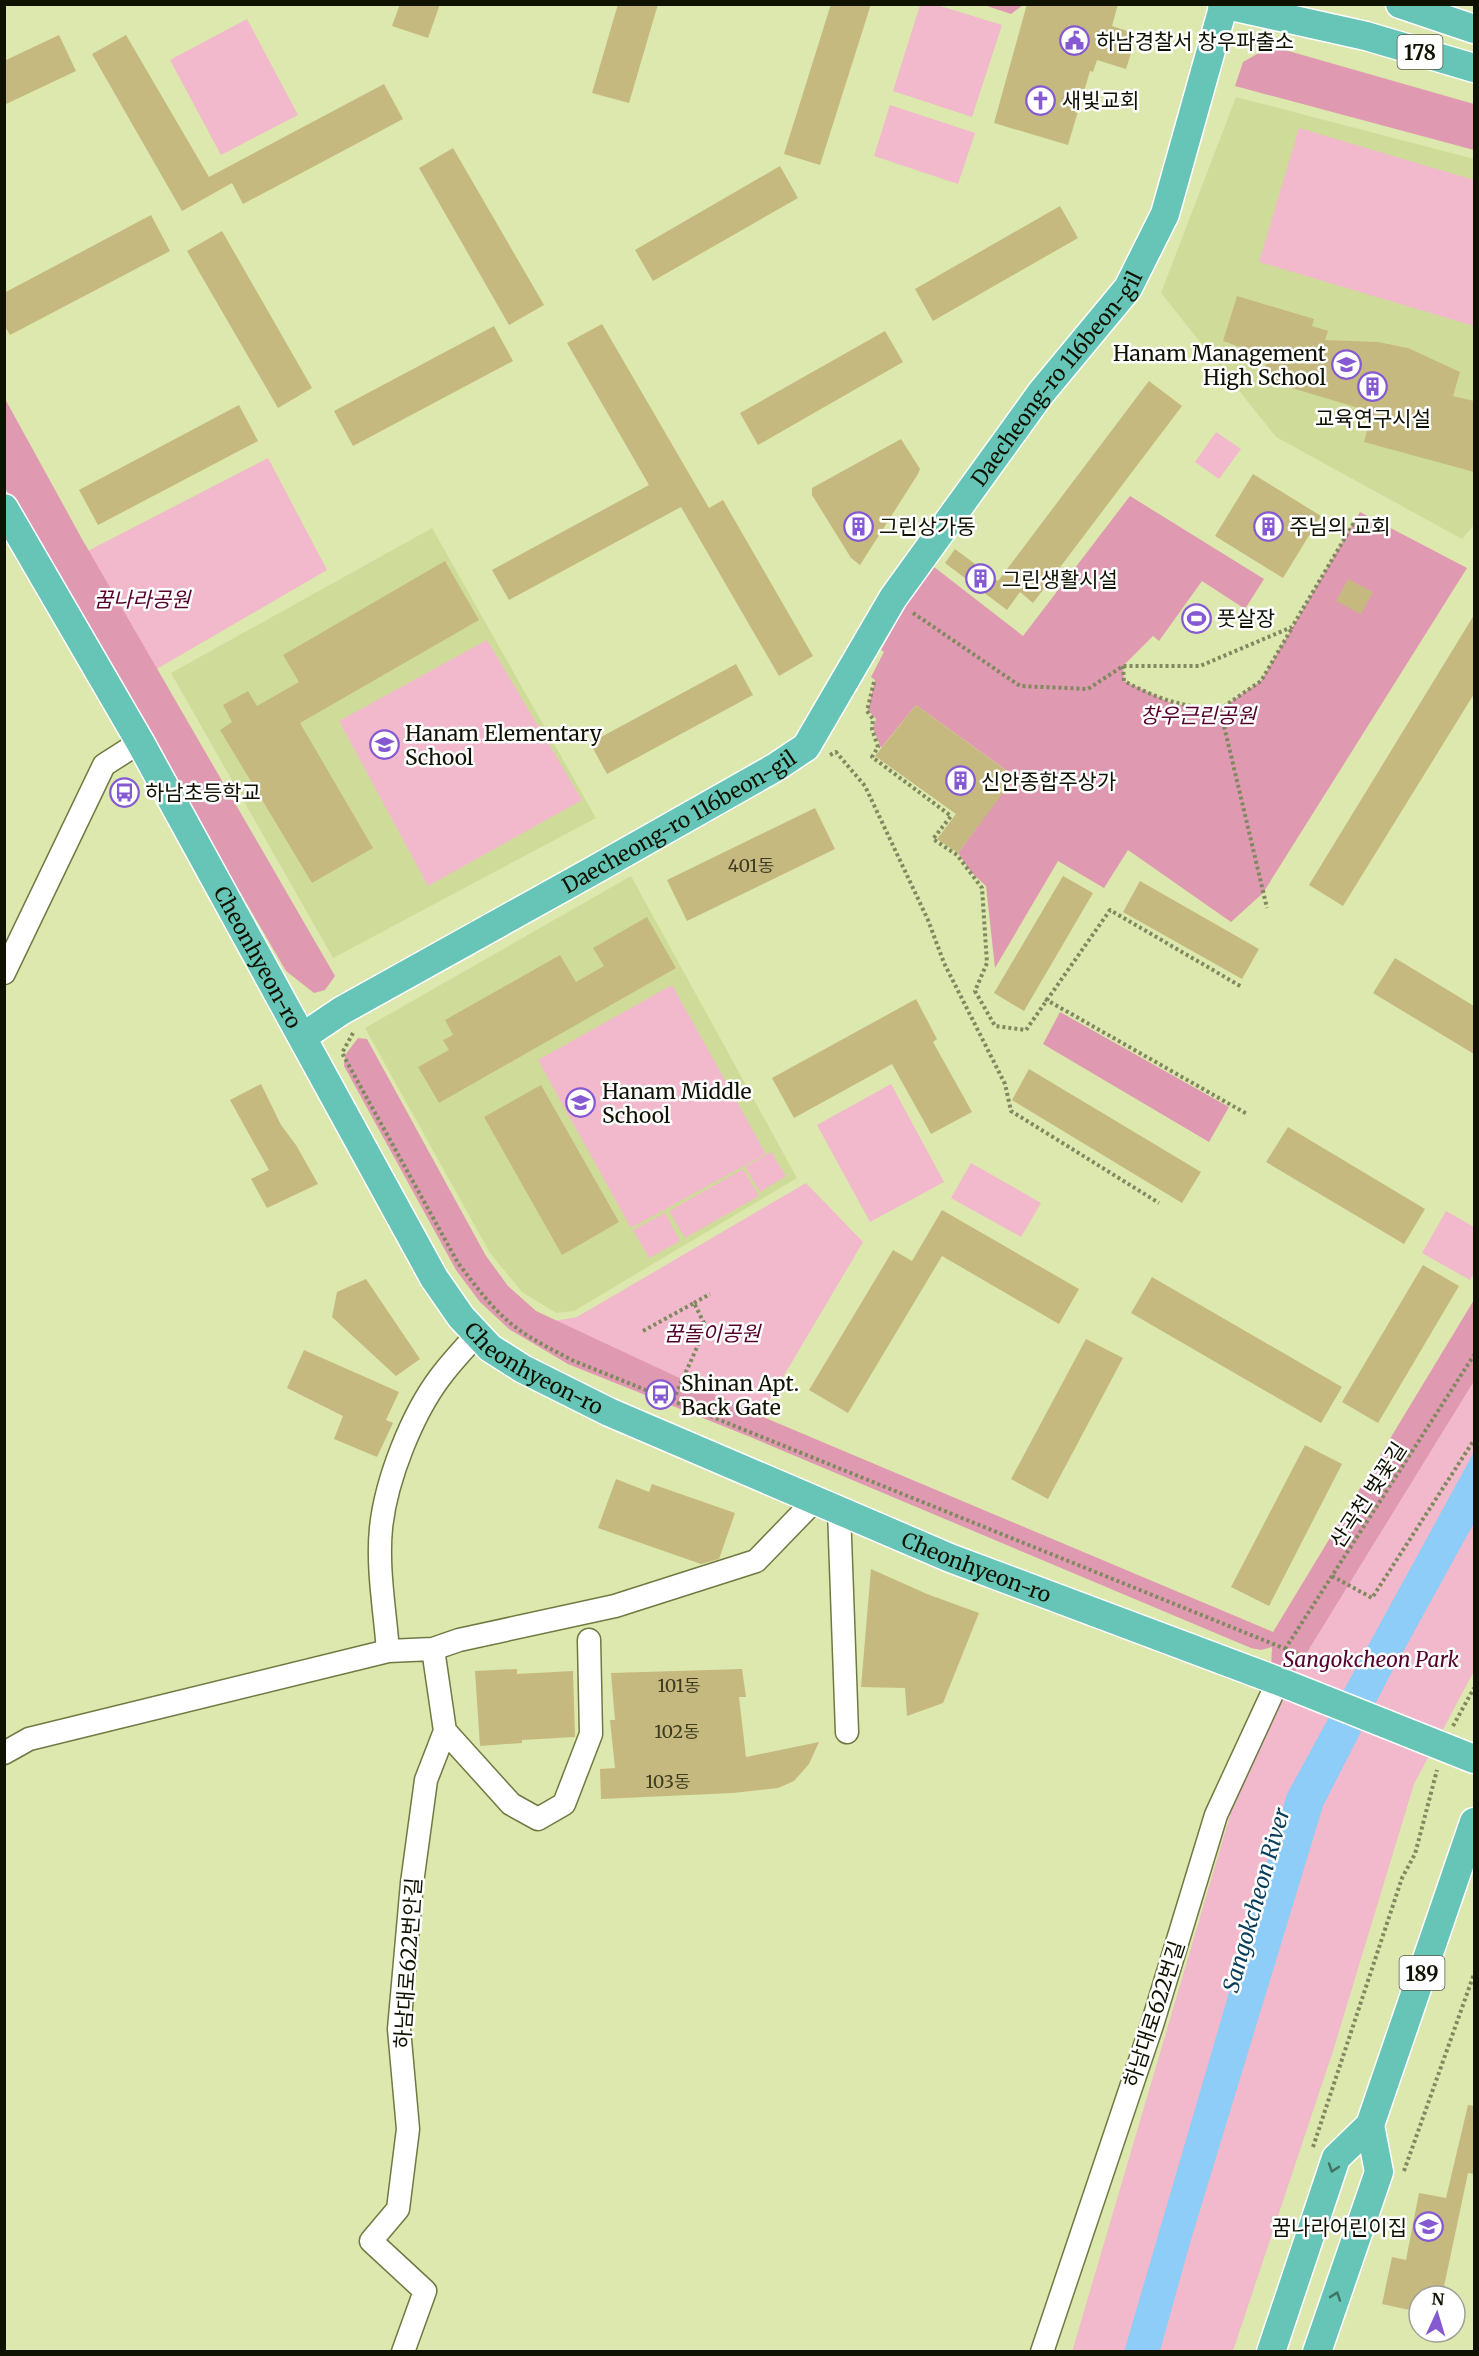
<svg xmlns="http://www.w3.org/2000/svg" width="1479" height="2356" viewBox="0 0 1479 2356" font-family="Merriweather,'Noto Sans KR',serif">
	<rect width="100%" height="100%" fill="#dce8ad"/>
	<!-- built -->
	<path fill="#cfdc99" d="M1236 97 1474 159V525L1462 539 1276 437 1161 293Z
		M432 528 596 818 333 958 171 673Z
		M631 876 797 1178 574 1311 556 1313 522 1292 490 1253 365 1028Z"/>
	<!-- green -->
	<path fill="#f1b9cb" d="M920 5H937L1002 25 972 117 893 91Z
		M247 19 298 115 221 155 170 60Z
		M890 105 975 133 958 184 874 156Z
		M1299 128 1474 180V326L1259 262Z
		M1216 432 1241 449 1219 479 1195 462Z
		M268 458 327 570 117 692 49 571Z
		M487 640 582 800 428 886 339 721Z
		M672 985 766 1154 631 1228 538 1060Z
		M891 1084 944 1182 870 1222 817 1125Z
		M771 1152 786 1176 760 1192 745 1167Z
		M971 1163 1041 1203 1021 1237 951 1198Z
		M743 1169 759 1196 685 1238 669 1211Z
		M806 1183 863 1242 748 1436 568 1364 509 1329 577 1317Z
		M1446 1211 1474 1227V1273L1470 1280 1422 1253Z
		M665 1213 680 1241 649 1258 633 1230Z
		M1474 1300V1671L1414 1784 1333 2051 1233 2351 1072 2352 1248 1754 1269 1714 1274 1632Z"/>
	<!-- forest -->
	<path fill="#df9ab1" d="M984 5 1023 4V5L1011 14Z
		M1271 46 1474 104V150L1235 86 1243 62Z
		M4 397 82 539 335 976 325 990 314 993 286 971 5 488Z
		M1130 496 1264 579 1245 609 1202 581 1159 641 1153 636 1123 666 1124 681 1173 704 1220 709 1261 681 1360 512 1467 568 1263 893 1231 922 1128 850 1104 888 1058 861 995 968 986 886 971 872 958 853 1014 776 916 705 881 748 873 728 876 719 868 710 875 680 871 677 884 652 881 650 929 563 1023 636Z
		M1060 1012 1229 1107 1209 1142 1043 1044Z
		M358 1038 367 1039 486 1256 508 1286 536 1311 761 1416 1273 1632 1474 1300V1381L1269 1714 1272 1647 1261 1650 1251 1648 748 1436 568 1364 509 1329 480 1302 456 1270 344 1066 345 1055Z"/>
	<!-- water -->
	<path fill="#8dcdf7" d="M1474 1452V1523L1388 1679 1323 1806 1190 2243 1160 2351 1124 2352 1287 1794Z"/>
	<!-- building -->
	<path fill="#c6b97f" d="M400 4H440L428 38 392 26Z
		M618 4H658L629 103 592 93Z
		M831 4H871L820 165 784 154Z
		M1027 4H1118L1112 26 1137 34 1126 69 1097 60 1093 72 1090 71 1068 145 994 123Z
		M59 35 76 71 4 105V61Z
		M126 35 209 177 384 84 403 119 243 204 232 183 182 211 92 54Z
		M453 148 544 305 509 325 419 168Z
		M780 166 798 198 653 281 635 250Z
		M1060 206 1078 238 933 321 915 289Z
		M151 215 170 251 10 335 4 325V293Z
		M222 231 312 388 278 408 187 251Z
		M1237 296 1314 319 1312 326 1328 331 1325 340 1378 342 1408 348 1460 372 1453 396 1474 401V472L1364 442 1372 412 1262 379 1268 357 1223 341Z
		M602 324 709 508 723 500 813 656 779 676 681 507 509 600 492 570 649 485 567 343Z
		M494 326 513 361 353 446 334 411Z
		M885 331 903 362 758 445 740 413Z
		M1149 381 1182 406 1033 603 1020 592 1007 610 945 563 955 549 998 581Z
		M239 405 258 441 98 525 79 490Z
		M901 439 920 469 918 474 860 565 851 558 812 495V488Z
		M1253 474 1321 516 1283 578 1215 536Z
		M445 561 479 620 300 723 373 848 312 883 220 730 232 722 223 705 248 691 257 706 299 682 283 655Z
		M1348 579 1373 592 1361 614 1336 601Z
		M1474 615V694L1343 906 1309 885Z
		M736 664 753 695 607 774 590 743Z
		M916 705 1015 777 958 853 937 839 956 814 875 756Z
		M815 808 835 849 687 921 667 880Z
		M1063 876 1093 893 1024 1011 994 993Z
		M1140 881 1259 949 1242 979 1123 912Z
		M647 917 676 968 439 1103 418 1067 449 1050 443 1040 453 1035 445 1020 560 955 576 982 604 966 593 948Z
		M1395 958 1474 1006V1054L1373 993Z
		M916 999 937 1039 933 1042 972 1112 931 1134 892 1064 794 1118 772 1078Z
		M1029 1069 1201 1172 1182 1203 1012 1100Z
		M261 1084 281 1125 296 1145 318 1184 267 1208 251 1179 269 1170 230 1100Z
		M541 1085 619 1222 562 1255 484 1117Z
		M1288 1127 1425 1209 1404 1244 1266 1162Z
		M942 1210 1079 1289 1059 1324 942 1256 848 1413 809 1390 893 1250 912 1261Z
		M1423 1265 1459 1286 1378 1423 1342 1402Z
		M1152 1277 1342 1387 1321 1423 1131 1313Z
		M366 1279 420 1359 396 1376 332 1317 337 1292Z
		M1086 1339 1123 1358 1048 1499 1011 1479Z
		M304 1350 399 1392 386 1420 393 1423 377 1457 334 1439 343 1416 287 1388Z
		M1305 1445 1342 1464 1269 1606 1231 1587Z
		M616 1479 649 1492 652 1484 735 1513 719 1559 701 1564 598 1528Z
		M871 1569 927 1594 979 1613 943 1703 907 1716 905 1688 861 1687Z
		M517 1669V1674L573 1671 575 1737 522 1740V1743L480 1746 475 1671Z
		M742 1669 746 1697H739L746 1757 819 1742 809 1764 794 1781 778 1788 733 1793 601 1799 600 1769 615 1768 610 1720H615L611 1673Z
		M1468 2105 1474 2106V2174L1468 2173 1442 2296H1419V2312L1382 2304 1392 2257 1406 2260 1419 2193 1446 2198Z"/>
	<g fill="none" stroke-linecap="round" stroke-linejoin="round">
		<defs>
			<path id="minor" d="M4 973 104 765 140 742
				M477 1334C465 1348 452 1361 441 1376 412 1414 386 1480 381 1528 377 1568 385 1611 388 1651L433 1649 459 1640 615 1606 756 1561 816 1499
				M839 1510 847 1732
				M445 1731 511 1804 538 1819 564 1804 591 1734 589 1640
				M4 1753 29 1739 388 1651
				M403 2352 425 2291 371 2241 398 2209 408 2129 399 2029 412 1883 426 1780 445 1731 433 1649
				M1042 2352 1152 2025 1216 1815 1278 1681"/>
			<g id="major">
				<path d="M1222 4 1366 36 1474 68"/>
				<path d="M1400 4 1474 29"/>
				<path id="s1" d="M4 508 140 742 434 1278 461 1317 490 1348 523 1369 609 1412 950 1558 1278 1681 1474 1759"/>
				<path id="s2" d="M304 1036 341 1011 596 869 776 767 806 747 893 598 1041 393 1128 288 1165 214 1224 4"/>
				<path d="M1271 2352 1336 2158 1370 2125 1474 1822"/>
				<path d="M1317 2352 1379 2172 1370 2125"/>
			</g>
		</defs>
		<!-- minor casing -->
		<use href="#minor" stroke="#6f7942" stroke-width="25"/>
		<!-- major casing -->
		<use href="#major" stroke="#fff" stroke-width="31"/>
		<!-- path -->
		<path stroke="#80885f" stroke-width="4" stroke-dasharray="3 3" stroke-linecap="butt" d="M913 613 1020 686 1088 689 1123 666H1200L1292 627 1358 516
			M1123 666 1124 681C1158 699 1181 707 1220 709L1261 681 1292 628
			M874 682 867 711 873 719 872 729 878 747 872 757 951 816 933 839 957 855 982 888 987 963 975 991 995 1026 1026 1030 1110 910 1242 987
			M1220 709 1267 908
			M830 755 836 752 865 786 928 920 944 963 1005 1084 1011 1111 1159 1203
			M1045 999 1247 1114
			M353 1033 342 1053 458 1263C475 1285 492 1309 514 1326 532 1340 553 1350 574 1361L1303 1656
			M694 1303 710 1294
			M643 1331 694 1303 706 1327 673 1401
			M1332 1576 1372 1598 1474 1440
			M1285 1649 1474 1355
			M1453 1726 1474 1688
			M1313 2147 1402 1878 1415 1854 1437 1770
			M1404 2171 1474 1974"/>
		<!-- minor -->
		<use href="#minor" stroke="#fff" stroke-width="22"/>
		<!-- major -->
		<use href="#major" stroke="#66c5b6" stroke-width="28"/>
	</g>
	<!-- one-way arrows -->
	<defs><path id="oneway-chevron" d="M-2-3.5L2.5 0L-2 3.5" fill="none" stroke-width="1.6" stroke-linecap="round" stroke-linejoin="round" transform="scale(1.5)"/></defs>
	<g stroke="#3f7464">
		<use href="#oneway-chevron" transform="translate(1333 2168) rotate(109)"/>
		<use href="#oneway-chevron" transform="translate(1336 2296) rotate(-71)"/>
	</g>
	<!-- icons -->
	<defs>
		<symbol id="civic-ring" viewBox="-11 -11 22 22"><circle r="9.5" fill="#fff" stroke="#8559d2" stroke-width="1.5"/><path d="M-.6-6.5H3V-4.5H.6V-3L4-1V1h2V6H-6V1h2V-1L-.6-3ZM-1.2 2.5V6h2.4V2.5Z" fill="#8559d2"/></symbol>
		<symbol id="church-ring" viewBox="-11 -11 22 22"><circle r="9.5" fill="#fff" stroke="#8559d2" stroke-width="1.5"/><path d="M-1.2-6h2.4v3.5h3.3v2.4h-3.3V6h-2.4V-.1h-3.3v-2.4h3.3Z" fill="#8559d2"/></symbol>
		<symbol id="school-ring" viewBox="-11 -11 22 22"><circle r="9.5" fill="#fff" stroke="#8559d2" stroke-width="1.5"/><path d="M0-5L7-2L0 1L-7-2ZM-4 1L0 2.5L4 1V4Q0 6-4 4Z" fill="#8559d2"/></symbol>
		<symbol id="building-ring" viewBox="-11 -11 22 22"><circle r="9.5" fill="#fff" stroke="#8559d2" stroke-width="1.5"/><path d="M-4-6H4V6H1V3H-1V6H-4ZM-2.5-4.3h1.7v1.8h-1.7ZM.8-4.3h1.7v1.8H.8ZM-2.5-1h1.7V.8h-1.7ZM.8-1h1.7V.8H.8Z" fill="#8559d2"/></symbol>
		<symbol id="stadium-ring" viewBox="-11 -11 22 22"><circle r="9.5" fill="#fff" stroke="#8559d2" stroke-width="1.5"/><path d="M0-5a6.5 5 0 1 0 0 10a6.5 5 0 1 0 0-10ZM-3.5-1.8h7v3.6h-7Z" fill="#8559d2"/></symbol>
		<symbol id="bus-ring" viewBox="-11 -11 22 22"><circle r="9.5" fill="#fff" stroke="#8559d2" stroke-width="1.5"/><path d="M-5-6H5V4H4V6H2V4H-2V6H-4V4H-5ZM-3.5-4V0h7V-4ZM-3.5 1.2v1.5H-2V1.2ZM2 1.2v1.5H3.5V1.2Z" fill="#8559d2"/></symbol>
	</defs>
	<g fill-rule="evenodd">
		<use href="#civic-ring" x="1058" y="24" width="33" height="33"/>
		<use href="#church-ring" x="1024" y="84" width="33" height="33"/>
		<use href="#school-ring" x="1330" y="348" width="33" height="33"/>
		<use href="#building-ring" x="1356" y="370" width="33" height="33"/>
		<use href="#building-ring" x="842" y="510" width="33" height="33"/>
		<use href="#building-ring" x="1252" y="510" width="33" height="33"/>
		<use href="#building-ring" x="964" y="562" width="33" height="33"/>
		<use href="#stadium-ring" x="1180" y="602" width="33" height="33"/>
		<use href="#school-ring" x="368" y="728" width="33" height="33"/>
		<use href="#building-ring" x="944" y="764" width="33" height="33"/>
		<use href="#bus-ring" x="108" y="776" width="33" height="33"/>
		<use href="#school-ring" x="564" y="1086" width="33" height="33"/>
		<use href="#bus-ring" x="644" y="1378" width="33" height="33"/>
		<use href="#school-ring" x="1412" y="2210" width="33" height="33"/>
	</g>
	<g text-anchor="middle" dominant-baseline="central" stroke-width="5" stroke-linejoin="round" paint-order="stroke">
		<!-- number labels -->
		<g font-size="18" fill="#3d3c20">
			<text x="751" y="865">401동</text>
			<text x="679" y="1685">101동</text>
			<text x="677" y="1731">102동</text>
			<text x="668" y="1781">103동</text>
		</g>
		<!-- shield labels -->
		<g fill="#fff" stroke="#57594c" stroke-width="1.5">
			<rect x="1397.5" y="35" width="45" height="34" rx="4.5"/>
			<rect x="1399.5" y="1956" width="45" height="34" rx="4.5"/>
		</g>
		<g font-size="20" font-weight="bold" fill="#0f1200">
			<text x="1420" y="52">178</text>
			<text x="1422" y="1973">189</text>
		</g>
		<!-- poi labels -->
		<g font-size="21" fill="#0f1200" stroke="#fff" text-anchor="start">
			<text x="1096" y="41">하남경찰서 창우파출소</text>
			<text x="1062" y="100">새빛교회</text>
			<text x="1326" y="353" text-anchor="end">Hanam Management<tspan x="1326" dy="24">High School</tspan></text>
			<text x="1373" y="418" text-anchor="middle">교육연구시설</text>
			<text x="879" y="526">그린상가동</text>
			<text x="1289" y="526">주님의 교회</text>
			<text x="1002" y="579">그린생활시설</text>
			<text x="1217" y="618">풋살장</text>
			<text x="405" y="733">Hanam Elementary<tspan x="405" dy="24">School</tspan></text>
			<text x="981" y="781">신안종합주상가</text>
			<text x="145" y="792">하남초등학교</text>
			<text x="602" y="1091">Hanam Middle<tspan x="602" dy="24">School</tspan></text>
			<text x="681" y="1383">Shinan Apt.<tspan x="681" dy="24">Back Gate</tspan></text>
			<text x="1407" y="2227" text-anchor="end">꿈나라어린이집</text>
		</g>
		<!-- street labels -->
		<g font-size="21" fill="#0f1200" stroke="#fff">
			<text stroke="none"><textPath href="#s2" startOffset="1026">Daecheong-ro 116beon-gil</textPath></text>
			<text stroke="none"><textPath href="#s2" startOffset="432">Daecheong-ro 116beon-gil</textPath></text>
			<text stroke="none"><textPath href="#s1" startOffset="516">Cheonhyeon-ro</textPath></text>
			<text stroke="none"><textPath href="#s1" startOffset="1020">Cheonhyeon-ro</textPath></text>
			<text transform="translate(1368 1495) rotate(-57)">산곡천 벚꽃길</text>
			<text stroke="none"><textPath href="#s1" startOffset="1506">Cheonhyeon-ro</textPath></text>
			<text transform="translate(408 1963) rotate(-86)">하남대로622번안길</text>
			<text transform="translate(1154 2014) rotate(-72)">하남대로622번길</text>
		</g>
		<!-- park labels -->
		<g font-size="21" font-style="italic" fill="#55022d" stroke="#fff">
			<text x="142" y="599">꿈나라공원</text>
			<text x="1198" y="715">창우근린공원</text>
			<text x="712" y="1333">꿈돌이공원</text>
			<text x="1371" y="1659">Sangokcheon Park</text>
		</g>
		<!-- water labels -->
		<g font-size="22" font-style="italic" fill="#083d59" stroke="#fff">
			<text transform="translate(1256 1900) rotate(-74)">Sangokcheon River</text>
		</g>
	</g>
	<!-- border -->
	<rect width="1479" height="2356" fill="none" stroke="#0f1200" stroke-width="12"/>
	<!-- north arrow -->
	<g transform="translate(1437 2314) rotate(4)"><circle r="28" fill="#ffffff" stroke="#9fa099" stroke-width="1.5"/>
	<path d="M0-4.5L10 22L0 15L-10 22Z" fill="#8559d2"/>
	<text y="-9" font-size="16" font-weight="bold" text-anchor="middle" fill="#0f1200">N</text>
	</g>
</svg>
